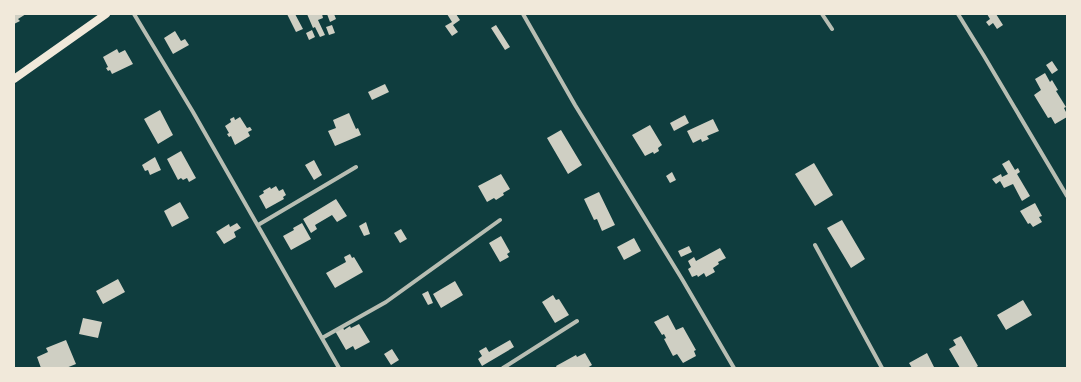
<svg xmlns="http://www.w3.org/2000/svg" width="1081" height="382" viewBox="0 0 1081 382" font-family="'Roboto Condensed',sans-serif">
	<rect width="100%" height="100%" fill="#0f3d3e"/>
	<!-- building -->
	<path fill="#cfcfc3" d="M14 14H26L18 19 20 21 14 24Z
		M287 14H295L303 29 296 32Z
		M307 14H322L323 18 318 20 325 35 320 37 315 27 313 28Z
		M327 14H334L336 19 330 22Z
		M447 14H456L460 20 453 25 458 32 452 36 445 26 452 22Z
		M987 14H996L1003 25 997 29 993 23 989 26 986 22 990 19Z
		M332 25 335 33 329 35 326 27Z
		M496 25 510 47 505 50 491 28Z
		M312 30 315 37 309 40 306 33Z
		M175 31 181 41 185 39 189 45 173 54 164 38Z
		M117 49 119 53 125 50 133 64 112 74 110 70 108 71 106 68 108 67 103 57Z
		M1052 61 1058 70 1052 74 1046 65Z
		M1045 73 1050 82 1052 80 1058 90 1056 91 1066 107 1064 108 1067 114V117L1055 124 1051 117 1048 118 1034 95 1041 90 1035 79Z
		M385 84 389 92 372 100 368 92Z
		M160 110 173 135 158 144 144 119Z
		M349 113 356 129 358 128 361 135 335 146 328 131 336 128 333 120Z
		M685 115 689 123 674 131 670 123Z
		M234 117 235 120 240 117 247 128 250 127 252 130 248 132 250 136 235 145 231 136 229 137 227 134 229 133 225 126 231 122 230 119Z
		M713 119 719 131 707 136 709 139 702 142 701 139 693 143 687 131Z
		M650 125 662 145 658 148 659 151 654 154 653 152 645 156 632 135Z
		M561 130 582 165 568 174 547 138Z
		M181 151 196 178 189 182 187 178 183 180 181 178 178 180 167 159Z
		M155 157 161 170 150 175 148 170 145 171 142 165Z
		M314 160 322 175 314 180 305 165Z
		M1009 160 1015 170 1018 168 1020 172 1017 174 1030 196 1022 201 1013 184 1004 188 1000 181 996 184 992 179 1001 174 1002 177 1008 174 1002 164Z
		M814 163 833 195 815 206 795 174Z
		M672 172 676 180 670 183 666 176Z
		M501 174 510 189 503 193 504 195 496 200 494 198 487 202 478 186Z
		M276 186 279 191 283 189 286 195 283 197 284 199 266 209 259 196 264 193 263 191 270 187 271 189Z
		M599 192 615 225 602 231 597 219 594 220 584 199Z
		M336 199 347 216 337 222 332 215 315 225 317 229 311 233 303 219Z
		M180 202 189 218 172 227 164 211Z
		M1035 203 1042 216 1039 217 1042 222 1033 227 1030 223 1028 224 1020 211Z
		M842 220 865 259 851 268 827 228Z
		M366 222 370 234 364 236 359 226Z
		M237 223 241 228 234 232 236 237 224 244 216 232 229 224 230 227Z
		M302 223 311 239 291 250 283 236 294 230 293 228Z
		M401 229 407 239 400 243 394 233Z
		M501 236 510 252 507 254 509 257 500 262 489 243Z
		M634 238 641 251 624 260 617 247Z
		M689 246 692 252 681 257 678 251Z
		M720 248 726 258 718 262 719 264 713 268 715 272 706 277 704 273 698 277 697 275 692 277 688 269 691 267 688 261 694 257 696 261Z
		M350 254 352 258 354 257 363 272 335 288 326 273 346 262 344 257Z
		M118 279 125 292 103 304 96 291Z
		M455 281 463 295 441 308 433 294Z
		M428 291 433 303 428 305 422 294Z
		M553 295 556 300 559 299 569 315 555 323 542 302Z
		M1023 300 1032 315 1006 330 997 315Z
		M668 315 676 330 683 327 696 350 694 351 696 356 683 363 677 354 673 356 664 339 666 338 664 334 662 335 654 322Z
		M83 318 102 322 98 338 79 334Z
		M359 324 370 342 355 350 353 346 346 350 335 331 343 327 344 330 350 326 351 328Z
		M961 336 978 366 975 368H960L949 349 956 345 953 340Z
		M66 340 76 364 66 368H41L37 357 48 352 46 348Z
		M510 340 514 347 482 366 478 359 482 356 479 351 486 347 489 352Z
		M392 349 399 360 391 365 384 354Z
		M585 353 592 365 587 368H557L556 366 576 355 577 357Z
		M927 353 934 367 932 368H912L909 363Z"/>
	<g fill="none" stroke-linecap="round" stroke-linejoin="round">
		<!-- minor -->
		<path stroke="#b8beb3" stroke-width="4" d="M134 14 193 112 339 368
			M523 14 575 105 682 279 734 368
			M822 14 832 29
			M958 14 984 56 1067 196
			M258 225 356 167
			M815 245 882 368
			M322 338 386 302 500 220
			M503 368 577 321"/>
		<!-- secondary -->
		<path stroke="#f1e9da" stroke-width="8" d="M14 79 106 14"/>
	</g>
	<!-- border -->
	<rect width="1081" height="382" fill="none" stroke="#f1e9da" stroke-width="30"/>
</svg>
